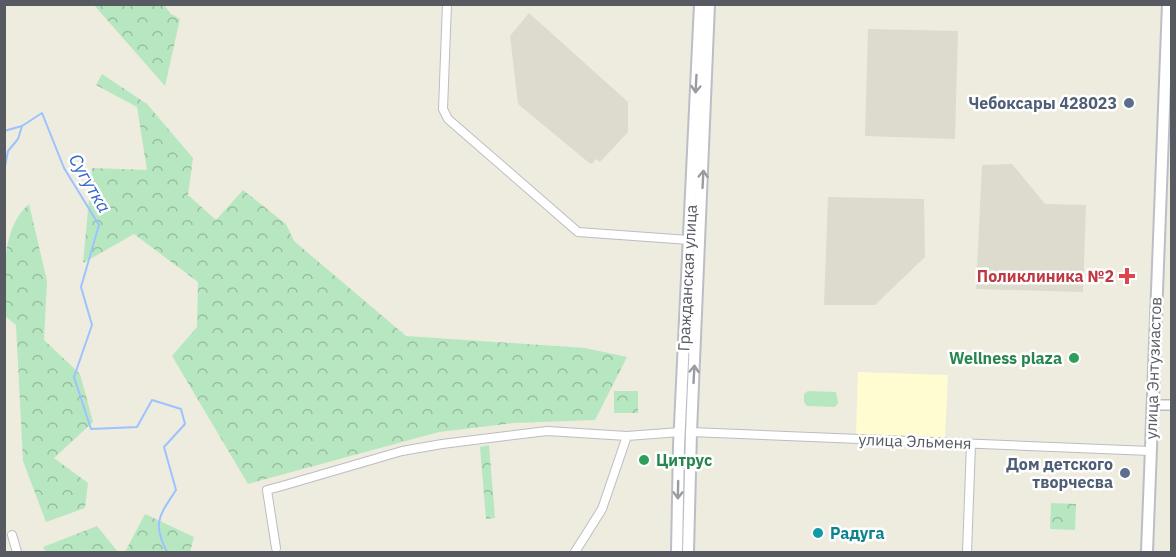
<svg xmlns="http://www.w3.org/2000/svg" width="1176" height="557" viewBox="0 0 1176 557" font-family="'IBM Plex Sans',sans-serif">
	<defs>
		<pattern id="forest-crowns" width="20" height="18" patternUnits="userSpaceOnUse" patternTransform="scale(1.5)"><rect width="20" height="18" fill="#b7e7c0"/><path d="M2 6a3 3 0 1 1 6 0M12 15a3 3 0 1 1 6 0" fill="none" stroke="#98be9f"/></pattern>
	</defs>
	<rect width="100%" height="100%" fill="#edecde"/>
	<!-- commercial -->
	<path fill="#fffcd1" d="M858 372 948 375 945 437 856 434Z"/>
	<!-- education -->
	<path fill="#dcdbcd" d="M529 13 628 102V132L600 162 596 159 592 164 588 162 518 104 510 36Z
		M868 29 958 31 955 139 865 136Z
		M1012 164 1045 204 1086 205 1083 292 976 289 982 165Z
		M828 197 924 199 925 257 875 305H824Z"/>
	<!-- forest -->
	<path fill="url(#forest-crowns)" d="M94 5H164L171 14 180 19 165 86Z
		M102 74 147 104 193 158 188 195 216 220 243 190 286 224 294 241 406 336 585 348 627 357 595 420 514 423 439 432 248 484 172 356 197 327 198 282 134 234 83 263 92 168 147 170 137 107 96 85Z
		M29 204 47 281 44 340 80 374 93 422 54 458 88 483 85 508 46 522 23 461 16 325 5 316C4 280 0 229 29 204Z
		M614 391H638V413H614Z
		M489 445 495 518 486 519 480 447Z
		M1051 503 1076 504 1075 530 1050 529Z
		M145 514 194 537 190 552H125Z
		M97 526 118 552H46L43 547Z"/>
	<!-- pitch -->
	<path fill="#b7e7c0" d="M808 391 836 392 838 403 835 407 807 406 804 402V394Z"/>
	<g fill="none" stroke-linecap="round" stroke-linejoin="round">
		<!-- stream -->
		<path stroke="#9cc3ff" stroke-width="2" d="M4 131 22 126 42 113 64 168 99 225 81 287 92 325 74 377 91 429 137 427 152 400 181 409 185 424 164 447 176 490C159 516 152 523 167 552
			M4 172 8 151 18 139 22 126"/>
		<defs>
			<path id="minor" d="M447 4 443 109 448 119 578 232 689 240
				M691 432 1150 451
				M12 535 17 552
				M276 548 267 490 282 486 402 451 442 444 547 431 627 436 680 432
				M575 552 602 509 627 436
				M967 552 971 444"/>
			<path id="tertiary" d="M1158 405H1172"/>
			<path id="secondary" d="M677 552 679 446 700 4
				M688 552 691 432 709 4
				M1147 552 1168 4"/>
		</defs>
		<!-- minor casing -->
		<use href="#minor" stroke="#bcbdc4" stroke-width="10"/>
		<!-- tertiary casing -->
		<use href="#tertiary" stroke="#bcbdc4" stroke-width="12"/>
		<!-- secondary casing -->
		<use href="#secondary" stroke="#bbbec6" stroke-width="14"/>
		<!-- minor -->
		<use href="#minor" stroke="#fff" stroke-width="8"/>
		<!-- tertiary -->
		<use href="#tertiary" stroke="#fff" stroke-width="9"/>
		<!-- secondary -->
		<use href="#secondary" stroke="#fff" stroke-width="10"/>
	</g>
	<!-- one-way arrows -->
	<defs><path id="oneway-shaft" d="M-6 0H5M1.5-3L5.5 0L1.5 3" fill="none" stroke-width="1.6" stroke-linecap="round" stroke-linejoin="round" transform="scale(1.5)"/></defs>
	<g stroke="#9a9ca0">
		<use href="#oneway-shaft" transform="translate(696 84) rotate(93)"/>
		<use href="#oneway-shaft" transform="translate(703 179) rotate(-87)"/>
		<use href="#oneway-shaft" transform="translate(694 374) rotate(-87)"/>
		<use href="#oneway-shaft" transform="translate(678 490) rotate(91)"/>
	</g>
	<!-- markers -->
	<g fill="#5c6f8a" stroke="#fff" stroke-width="2">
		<circle cx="1129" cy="103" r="6"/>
		<circle cx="1125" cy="473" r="6"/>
	</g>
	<path fill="#e0444e" stroke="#fff" stroke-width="2" d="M1124 267h6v6h6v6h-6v6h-6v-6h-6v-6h6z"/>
	<g fill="#2e9e5b" stroke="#fff" stroke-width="2">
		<circle cx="1074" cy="358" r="6"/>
		<circle cx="644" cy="460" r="6"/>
	</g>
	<circle fill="#0f9aa8" stroke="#fff" stroke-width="2" cx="818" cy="533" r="6"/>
	<g text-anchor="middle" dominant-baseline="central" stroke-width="5" stroke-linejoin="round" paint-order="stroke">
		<!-- service labels -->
		<g font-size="16" font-weight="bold" fill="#4e5e75" stroke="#fff" text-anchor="end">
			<text x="1117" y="103">Чебоксары 428023</text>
			<text x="1113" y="464">Дом детского<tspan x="1113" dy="18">творчесва</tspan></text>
		</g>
		<!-- health labels -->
		<g font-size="16" font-weight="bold" fill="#be3a42" stroke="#fff" text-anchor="end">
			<text x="1114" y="276">Поликлиника №2</text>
		</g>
		<!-- street labels -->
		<g font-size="16" fill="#575a61" stroke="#fff">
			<text transform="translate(687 278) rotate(-87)">Гражданская улица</text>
			<text transform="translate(1153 368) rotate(-88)">улица Энтузиастов</text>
			<text transform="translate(915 441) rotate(2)">улица Эльменя</text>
		</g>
		<!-- leisure labels -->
		<g font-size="16" font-weight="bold" fill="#27864d" stroke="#fff" text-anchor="end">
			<text x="1062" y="358">Wellness plaza</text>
			<text x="656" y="460" text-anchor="start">Цитрус</text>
		</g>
		<!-- culture labels -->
		<g font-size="16" font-weight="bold" fill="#0d838f" stroke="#fff" text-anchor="start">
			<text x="830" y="533">Радуга</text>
		</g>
		<!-- water labels -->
		<g font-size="18" font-style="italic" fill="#3565cc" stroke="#fff">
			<text transform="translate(90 183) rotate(60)">Сугутка</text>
		</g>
	</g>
	<!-- border -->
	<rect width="1176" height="557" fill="none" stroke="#575a61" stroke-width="12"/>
</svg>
